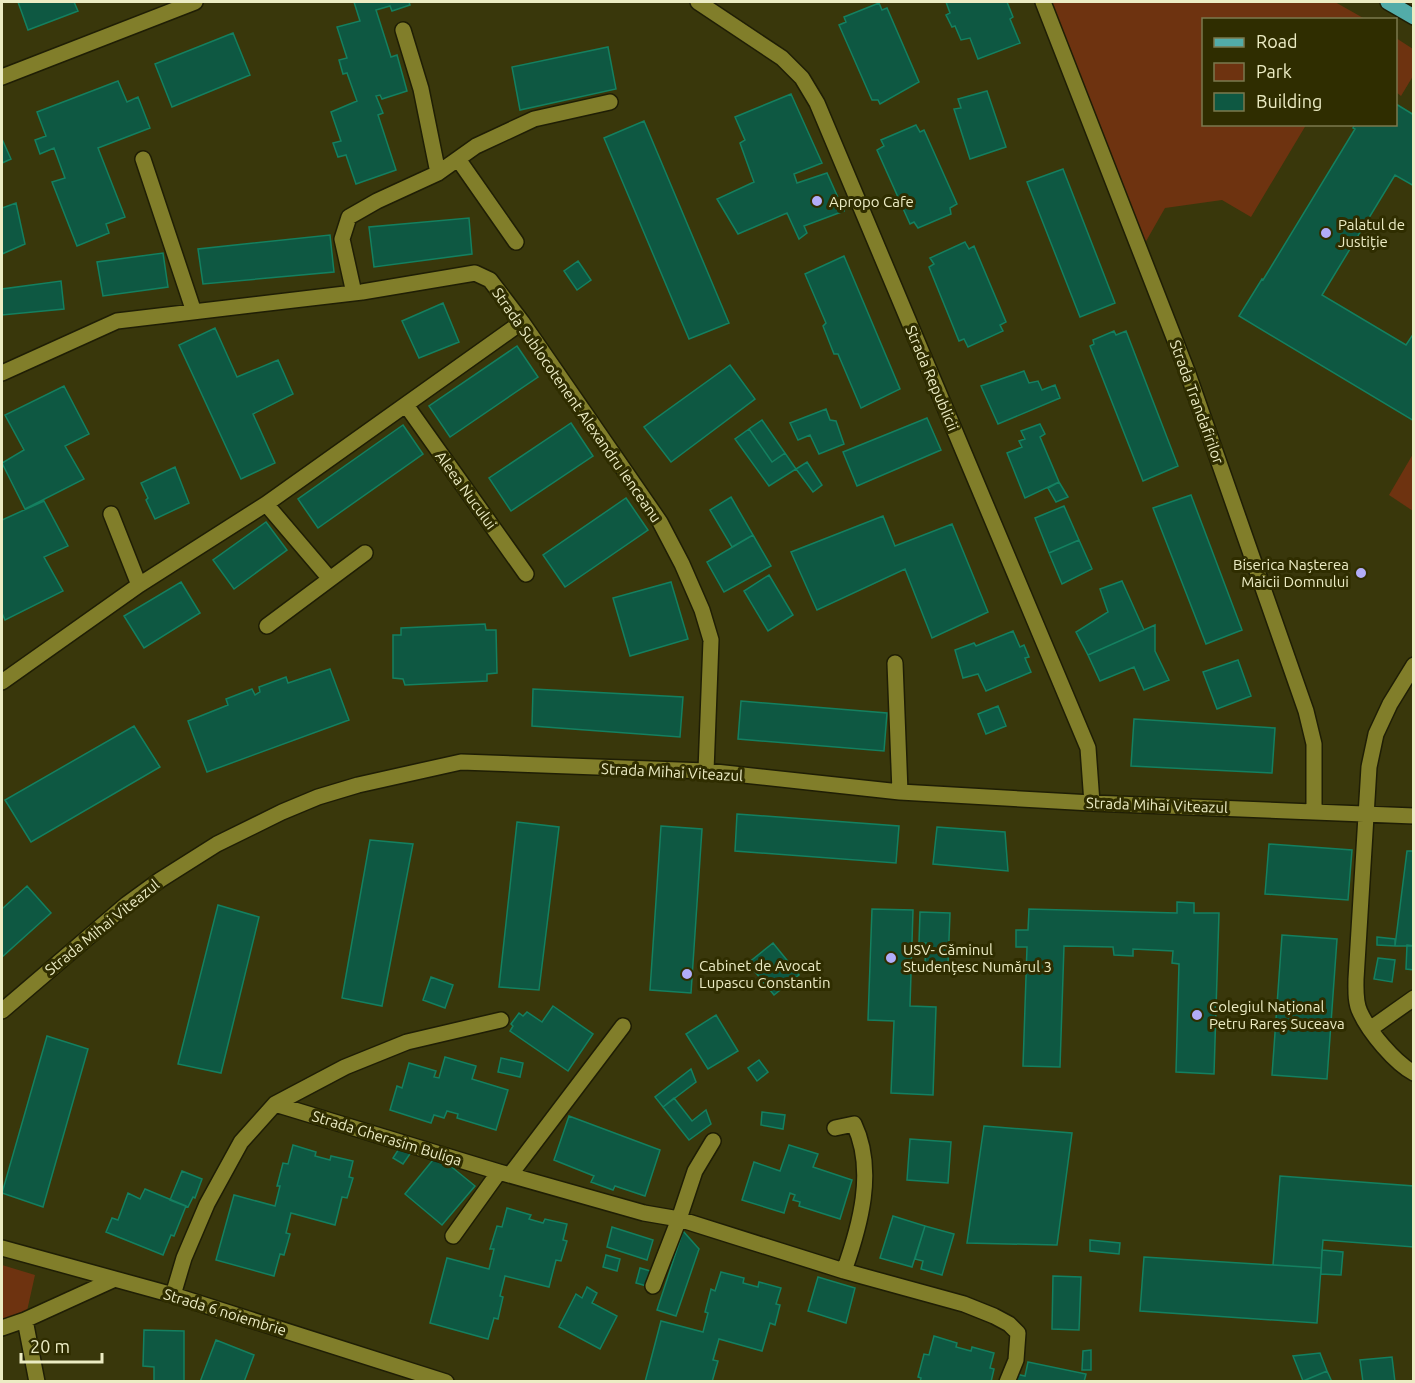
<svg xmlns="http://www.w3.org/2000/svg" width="1415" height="1383" viewBox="0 0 1415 1383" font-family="Ubuntu,sans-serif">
	<rect width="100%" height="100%" fill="#39370b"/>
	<!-- green -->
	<path fill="#6e3310" d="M1043 2H1335L1365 19 1204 20V124L1306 125 1251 217 1222 200 1165 208 1141 250Z
		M1396 38 1413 49V76L1401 96 1396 92Z
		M1413 454V511L1389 495Z
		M2 1265 35 1275 25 1320 2 1328Z"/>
	<!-- building -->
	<path fill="#0e5842" stroke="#148060" stroke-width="1.5" d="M18 2H74L78 11 28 30Z
		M354 2H409L410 5 392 11 390 6 376 10 391 57 397 55 407 91 382 99 380 95 376 96 383 113 378 115 396 170 356 184 346 155 338 157 333 143 341 141 331 112 357 101 347 73 343 74 339 60 347 58 337 27 360 21Z
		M946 2H1007L1013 17 1010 19 1020 43 978 59 970 38 961 40 955 26 952 27 946 15 950 13Z
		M879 3 882 10 887 8 919 82 880 104 878 100H872L839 25 846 22 844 17Z
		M233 33 250 75 172 107 155 64Z
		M608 47 616 89 520 110 512 67Z
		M118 81 127 102 138 97 150 128 98 148 125 217 106 224 109 233 77 246 52 182 65 178 54 148 40 154 35 140 46 136 37 112Z
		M987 91 1006 147 970 159 954 109 961 108 958 99Z
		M791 94 822 163 794 174 797 183 827 173 844 211 804 226 807 233 799 239 787 213 738 234 717 199 754 182 740 143 745 140 735 117Z
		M1396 104 1414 115V186L1395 175 1322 295 1406 345 1414 333V421L1239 316 1262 279 1263 280 1355 129 1353 128 1355 124H1396Z
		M644 121 729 323 689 339 604 138Z
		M916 125 920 132 924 130 957 204 950 208 951 214 918 228 914 222 910 224 877 150 884 146 881 140Z
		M2 139 11 159 2 163Z
		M1063 169 1115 303 1080 317 1027 182Z
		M16 203 25 244 2 254V208Z
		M469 218 472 254 374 267 369 227Z
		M330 235 334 272 203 284 198 249Z
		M965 242 969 249 974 246 1006 322 1000 325 1003 331 968 347 964 339 959 341 929 267 934 264 930 258Z
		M163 253 168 287 103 296 97 262Z
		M844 256 900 389 861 408 838 354H834L823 326 826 323 805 274Z
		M578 261 591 280 577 290 564 271Z
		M61 281 64 309 2 315V289Z
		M443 303 459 342 419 358 402 321Z
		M215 328 237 377 278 360 293 394 253 414 275 463 241 479 179 345Z
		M1114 331 1116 335 1126 331 1178 466 1143 481 1090 346 1094 344 1093 340Z
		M517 346 538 377 450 437 429 406Z
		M730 365 755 399 671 462 644 427Z
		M1024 371 1029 383 1038 381 1042 390 1055 385 1060 398 998 424 981 386Z
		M64 386 89 434 65 446 84 479 25 509 2 463 24 450 5 415Z
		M826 409 830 420 836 421 844 444 819 454 810 435 798 440 790 423Z
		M927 418 941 450 857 486 843 452Z
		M762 420 785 453 772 462 749 429Z
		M571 423 593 456 511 511 489 478Z
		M1040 424 1045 434 1040 437 1059 482 1025 498 1007 453 1022 447 1019 441 1025 439 1021 431Z
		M403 425 423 454 318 528 298 499Z
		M749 429 772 462 785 453 796 469 769 486 735 439Z
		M807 462 822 485 813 492 796 469Z
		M175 467 189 503 155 519 146 500 148 498 141 483Z
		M1059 482 1068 497 1056 502 1048 488Z
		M1191 495 1242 630 1206 644 1153 508Z
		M731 497 753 535 732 547 710 510Z
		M626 498 648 530 565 587 543 555Z
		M44 501 68 546 44 557 63 591 5 620 2 613V520Z
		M1064 506 1079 540 1049 553 1035 518Z
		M883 516 895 546 952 524 988 612 932 638 905 569 817 610 791 552Z
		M266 522 287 550 234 589 213 560Z
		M753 535 771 566 724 592 707 562Z
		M1079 540 1092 569 1062 584 1049 553Z
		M769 575 793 615 768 631 744 591Z
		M1122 581 1144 630 1088 655 1076 632 1108 612 1100 589Z
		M181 582 200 613 144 648 124 616Z
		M671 582 688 639 630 656 613 598Z
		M485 624 486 630H496L497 673 487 674V681L405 685 403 679 393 678V635H401V628Z
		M1155 625V651L1169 680 1144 690 1134 667 1100 681 1088 655Z
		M1013 631 1020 647 1024 645 1029 657 1025 658 1031 672 986 691 978 674 963 678 955 650 974 643 976 646Z
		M1238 660 1251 696 1217 709 1203 672Z
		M330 669 349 720 207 772 188 721 228 705 226 699 252 689 255 695 260 692 259 687 286 677 288 683Z
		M533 689 683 697 680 737 532 726Z
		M741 701 887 713 884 751 738 739Z
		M998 706 1006 726 986 734 978 714Z
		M1134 719 1275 728 1272 773 1131 766Z
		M134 726 160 767 31 842 5 800Z
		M737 814 899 826 896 863 735 851Z
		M517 822 559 827 539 990 499 987Z
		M661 826 702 829 691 993 650 990Z
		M937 827 1005 832 1008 871 933 864Z
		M370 840 413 844 382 1006 342 998Z
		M1269 844 1352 850 1348 900 1265 894Z
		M1407 851H1414V946H1395Z
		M27 886 51 913 2 957V909Z
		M1177 902 1194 903V913H1219L1214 1074 1176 1072 1179 964 1172 963 1173 951 1133 949V956L1114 955 1113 947 1064 946 1060 1067 1023 1066 1027 947H1016V930H1028L1029 909 1177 913Z
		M218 905 259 917 221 1073 178 1064Z
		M872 909 913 910 910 1006 936 1007 933 1095 891 1093 894 1021 868 1020Z
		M920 912 950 913 948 965 925 964 926 943H919Z
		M1282 935 1337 939 1327 1079 1272 1075Z
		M1377 937 1395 939V946L1377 945Z
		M773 943 799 975 774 995 748 963Z
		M1407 945 1414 946V970L1406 969Z
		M1378 958 1395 960 1392 982 1374 979Z
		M431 977 453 985 445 1008 423 1000Z
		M553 1006 593 1034 568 1071 510 1031 513 1026 511 1024 519 1013 523 1016 527 1012 542 1022Z
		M716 1015 738 1051 708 1069 686 1034Z
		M47 1036 88 1049 43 1207 2 1193Z
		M445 1057 476 1066 472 1079 508 1090 496 1130 457 1118 458 1114 447 1111 444 1118 434 1115 431 1123 390 1110 397 1086 402 1088 409 1063 436 1071 434 1077 439 1078Z
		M501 1058 523 1063 520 1077 498 1072Z
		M759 1060 768 1072 757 1081 748 1068Z
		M691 1069 696 1082 663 1107 655 1097Z
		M674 1098 692 1121 706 1110 711 1124 689 1140 663 1107Z
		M762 1112 785 1115 783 1129 761 1125Z
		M569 1116 660 1150 645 1196 615 1186 613 1190 591 1182 594 1176 554 1160Z
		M984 1126 1072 1133 1057 1245 967 1243Z
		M910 1139 951 1142 948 1183 907 1180Z
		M402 1144 412 1151 403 1164 393 1158Z
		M293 1145 316 1152 315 1156 330 1160 331 1156 353 1161 349 1177 353 1178 347 1198 342 1197 335 1225 291 1213 286 1233 290 1234 284 1255 280 1254 274 1276 216 1260 234 1195 275 1206 280 1186H277L283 1163 288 1164Z
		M789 1145 818 1154 813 1167 852 1180 840 1219 799 1206 800 1202 793 1200 795 1195 790 1193 784 1213 742 1200 754 1162 780 1171Z
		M437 1155 475 1186 442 1225 405 1194Z
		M182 1171 202 1179 195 1198 193 1197 188 1207 170 1200Z
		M1280 1176 1414 1186V1247L1323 1240 1321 1268 1273 1265Z
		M145 1189 186 1206 174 1236 171 1235 163 1255 106 1232 112 1218 118 1220 128 1193 140 1199Z
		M507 1208 531 1215 529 1219 543 1223 545 1219 567 1224 563 1240 567 1241 561 1261 556 1260 549 1287 505 1276 500 1296 503 1297 498 1319 494 1318 488 1339 430 1323 447 1258 489 1269 494 1249H490L497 1226 502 1227Z
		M893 1216 925 1226 912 1267 880 1258Z
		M925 1226 954 1234 942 1275 921 1269 923 1261 915 1259Z
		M612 1227 653 1240 647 1260 607 1247Z
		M683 1231 699 1249 676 1316 657 1310Z
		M1090 1240 1120 1243 1119 1254 1090 1251Z
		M1322 1250 1343 1252 1341 1275 1321 1274Z
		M606 1255 620 1259 617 1271 603 1267Z
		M1144 1257 1321 1268 1317 1323 1140 1311Z
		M640 1268 654 1272 650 1287 636 1283Z
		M721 1272 744 1278 743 1283 758 1287 759 1282 781 1288 776 1304 780 1305 775 1325 770 1323 762 1351 719 1339 713 1360 718 1361 712 1382H645L661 1321 703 1332 708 1313 705 1312 711 1289 715 1291Z
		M1053 1276 1081 1277 1079 1330 1052 1329Z
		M818 1277 855 1288 846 1323 808 1311Z
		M587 1287 597 1293 592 1303 617 1316 600 1349 559 1327 576 1294 582 1298Z
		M144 1330 184 1331V1382H154V1367L143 1366Z
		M934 1336 957 1343 956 1347 971 1351 972 1347 994 1353 990 1368 994 1369 991 1382H920L921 1378 918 1377 924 1354 929 1355Z
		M216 1340 254 1355 244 1382H200Z
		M1091 1350V1370H1082L1083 1351Z
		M1320 1353 1327 1371 1303 1381 1293 1356Z
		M1392 1357 1395 1382H1363L1360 1360Z
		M1028 1362 1086 1374 1084 1382H1015L1016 1374 1025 1376Z
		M1327 1371 1332 1382H1301Z"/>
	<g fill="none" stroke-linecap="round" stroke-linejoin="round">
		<defs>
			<path id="minor" d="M698 2 782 58 802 78 817 103 1088 748 1092 803
				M1043 2 1187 371 1306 711 1314 744V811
				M403 30 421 89 438 173
				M2 77 195 2
				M143 159 194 312
				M458 159 516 242
				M354 293 342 239 349 217 377 201 438 173 476 146 534 119 610 102
				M2 373 117 321 362 292 475 273 490 280 522 322 660 522 682 564 702 610 711 640 706 771
				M406 405 526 574
				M266 504 330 579
				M111 514 139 585
				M267 626 365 553
				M895 663 900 792
				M1414 665 1390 704 1376 734 1369 767 1356 979C1356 989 1355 1002 1360 1012 1369 1032 1395 1063 1414 1073
				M2 682 139 585 266 504 522 322
				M2 1011 127 904 160 880 217 844 282 812 318 797 358 785 461 762 706 771 900 792 1092 803 1414 816
				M1370 1029 1414 998
				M275 1104 499 1172 644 1213 679 1219 844 1271 964 1304 994 1316 1009 1324 1018 1333 1016 1360 1007 1382
				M835 1128 854 1124C876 1170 860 1226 844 1271
				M510 1175 623 1026
				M453 1236 499 1172
				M2 1248 173 1295 446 1382
				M653 1286 679 1219 695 1171 713 1141
				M173 1295 184 1258 207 1204 241 1142 275 1104 345 1067 407 1042 501 1020
				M25 1320 37 1382
				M2 1328 25 1320 115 1279"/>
			<path id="primary" d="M1388 2 1414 17"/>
		</defs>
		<!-- minor casing -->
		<use href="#minor" stroke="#1f1e05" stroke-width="18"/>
		<!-- primary casing -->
		<use href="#primary" stroke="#1f1e05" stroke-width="18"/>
		<!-- minor -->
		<use href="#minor" stroke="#817e2a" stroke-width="15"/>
		<!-- primary -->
		<use href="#primary" stroke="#52aca9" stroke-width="15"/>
	</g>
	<!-- markers -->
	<g fill="#b2adf9" stroke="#2f2d00" stroke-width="2">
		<circle cx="817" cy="201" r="6"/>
		<circle cx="1326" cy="233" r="6"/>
		<circle cx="1361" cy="573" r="6"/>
		<circle cx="891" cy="958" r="6"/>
		<circle cx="687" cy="974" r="6"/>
		<circle cx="1197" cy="1015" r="6"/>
	</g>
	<g text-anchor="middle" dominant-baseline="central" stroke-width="6" stroke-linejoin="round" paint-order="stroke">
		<!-- poi labels -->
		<g font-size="15" fill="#ececc4" stroke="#2f2d00" text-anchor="start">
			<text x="829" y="201">Apropo Cafe</text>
			<text x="1338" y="224">Palatul de<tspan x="1338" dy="17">Justiție</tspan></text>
			<text x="1349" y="564" text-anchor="end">Biserica Nașterea<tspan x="1349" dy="17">Maicii Domnului</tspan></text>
			<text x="903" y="949">USV- Căminul<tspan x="903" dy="17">Studențesc Numărul 3</tspan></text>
			<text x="699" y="965">Cabinet de Avocat<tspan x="699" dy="17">Lupascu Constantin</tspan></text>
			<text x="1209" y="1006">Colegiul Național<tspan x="1209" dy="17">Petru Rareș Suceava</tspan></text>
		</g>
		<!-- street labels -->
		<g font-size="15" fill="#ececc4" stroke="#2f2d00">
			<text transform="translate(932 378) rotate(67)">Strada Republicii</text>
			<text transform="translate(1197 402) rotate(70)">Strada Trandafirilor</text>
			<text transform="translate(577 405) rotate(55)">Strada Sublocotenent Alexandru Ienceanu</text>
			<text transform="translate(466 490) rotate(54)">Aleea Nucului</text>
			<text transform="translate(672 772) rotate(3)">Strada Mihai Viteazul</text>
			<text transform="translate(1157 805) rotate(2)">Strada Mihai Viteazul</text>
			<text transform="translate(102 927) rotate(-39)">Strada Mihai Viteazul</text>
			<text transform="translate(387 1138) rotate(17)">Strada Gherasim Buliga</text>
			<text transform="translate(225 1312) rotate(17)">Strada 6 noiembrie</text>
		</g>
	</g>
	<!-- border -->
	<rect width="1415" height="1383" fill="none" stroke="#ececc4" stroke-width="6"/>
	<!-- legend -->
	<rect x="1202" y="18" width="195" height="108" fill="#2f2d00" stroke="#7b794e" stroke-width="1.5"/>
	<rect x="1214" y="38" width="30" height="9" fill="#52aca9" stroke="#7b794e" stroke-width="1.5"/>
	<text x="1256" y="48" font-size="18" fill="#ececc4">Road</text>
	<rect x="1214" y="63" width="30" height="18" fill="#6e3310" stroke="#7b794e" stroke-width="1.5"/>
	<text x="1256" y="78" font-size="18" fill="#ececc4">Park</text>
	<rect x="1214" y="93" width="30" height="18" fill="#0e5842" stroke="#7b794e" stroke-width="1.5"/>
	<text x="1256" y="108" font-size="18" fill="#ececc4">Building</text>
	<!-- scale -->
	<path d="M21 1353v9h81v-9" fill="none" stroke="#ececc4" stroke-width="3"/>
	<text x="30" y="1353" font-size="18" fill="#ececc4" stroke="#2f2d00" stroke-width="4.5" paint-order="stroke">20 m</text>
</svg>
